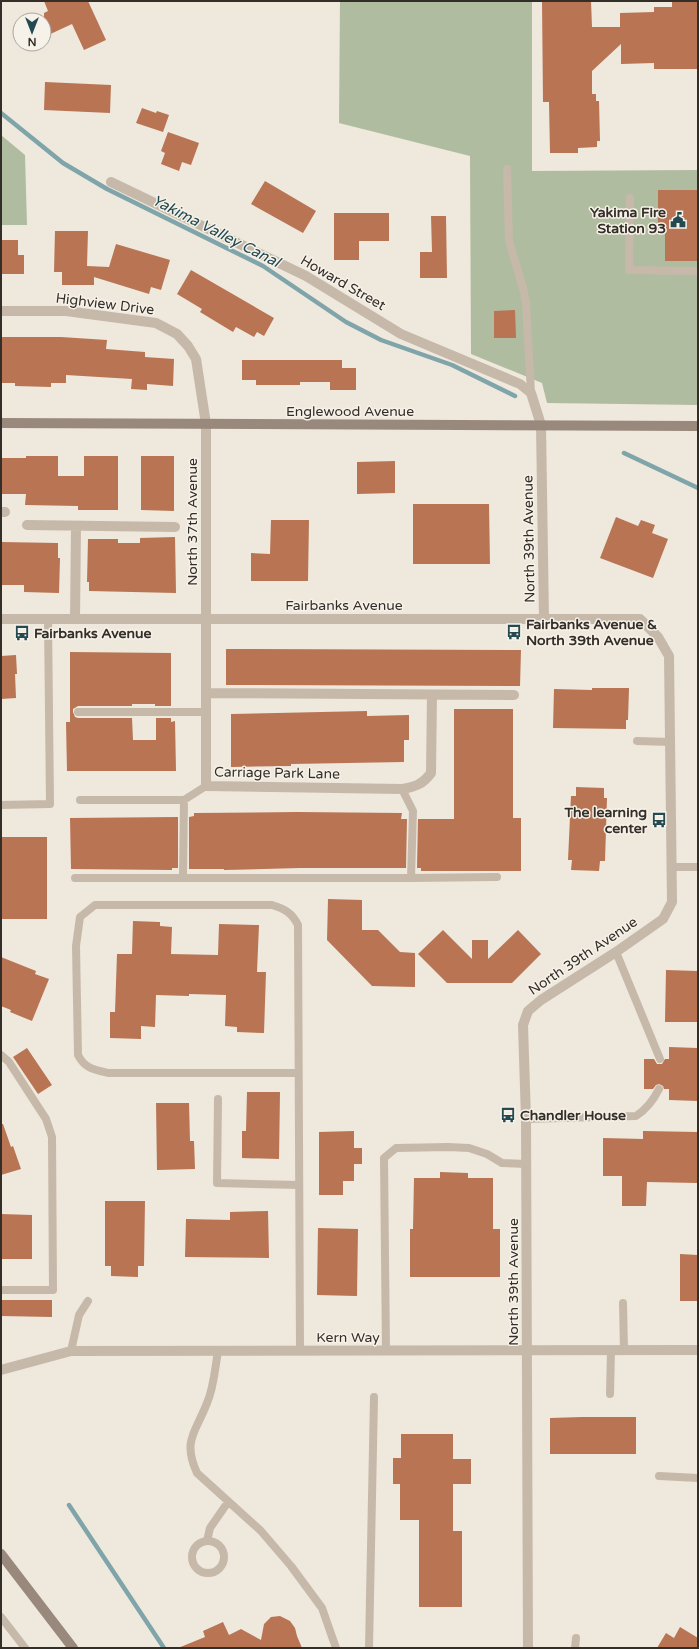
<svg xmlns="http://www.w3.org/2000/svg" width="699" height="1649" viewBox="0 0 699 1649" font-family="'Varela Round',sans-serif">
	<rect width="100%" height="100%" fill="#efe8dd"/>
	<!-- green -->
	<path fill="#b0bc9f" d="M340 1H532V171L698 170V405L547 403 542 383 471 354 470 156 339 123Z
		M1 135 25 155 27 225H1Z"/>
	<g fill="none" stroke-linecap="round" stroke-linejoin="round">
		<!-- stream -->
		<path stroke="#7fa4a9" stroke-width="4.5" d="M1 113 63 163 107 189 263 266 346 322 381 340 452 365 515 396
			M624 453 698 488
			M69 1505 164 1648"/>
	</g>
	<!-- building -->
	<path fill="#b87453" d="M44 1H88L106 40 84 50 72 24 44 37V13L48 11Z
		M542 1H591L592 27H620V13L654 12V7H672V1H698V69H654V63L621 64V44L592 71V94H596V101H599L600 141H597V147L578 148V153H550L549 102H543Z
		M45 82 111 85 110 113 44 110Z
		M142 108 156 113 157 111 169 115 163 132 136 123Z
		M168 132 199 143 191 165 182 162 179 171 161 164 165 153 161 151Z
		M265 181 316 211 303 233 251 204Z
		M658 190H698V261H665V231H658Z
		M334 213H389V241H359V260H334Z
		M431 216H446L447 278H420V252H432Z
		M55 231H88L87 266 109 267 116 244 170 260 161 290 151 287 149 294 94 277V285H62V272H54Z
		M1 240H18V255H24V274H1Z
		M191 270 274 318 264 336 257 332 254 337 236 327 233 332 200 312 202 309 177 294Z
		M515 310 516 338H494V311Z
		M1 337H61L107 340 106 349 145 352V357L174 359 173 386 147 384V390L131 389 132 379 66 375V383H51V387L15 386V383H1Z
		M242 360H342V368H356V390H330V382H300V385H256V380H242Z
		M26 456H58V476H84V456H118V510H78V506L25 505 26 494H1V458H26Z
		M141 456H174V511L141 510Z
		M395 461V493L357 494V462Z
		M413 504H489L490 564H413Z
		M616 517 638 526 641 520 655 525 652 533 668 539 653 578 600 558Z
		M271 520H309L308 581H251V553L270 554Z
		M175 537 176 593 89 591V582H87L88 539H118V543H140V538Z
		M1 542 58 543V558H60L59 593 24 592V585H1Z
		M226 649 521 650 520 686 226 685Z
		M70 652 171 653V706H155V704H132V706H78L73 709V712L75 717 78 718H132L133 740H156V718H171V722L175 721 176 771H67L66 722H70Z
		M16 655 17 674H15L16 698 1 699V656Z
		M592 688H629L628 720H626V729L553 728 554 689 592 690Z
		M454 709H513V818H521V871H421V868H417L418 819H454Z
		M367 711V716L409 715V740H404V762L291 764V766L231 767V714Z
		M576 787 604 788V798H607L605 861H600L599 871 571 870 572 860H568L571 796H576Z
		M297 812 402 813 401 819H407L406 868H300L224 870V869H189V817L194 816V813Z
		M178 817V868H172V870L71 869 70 818Z
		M2 837H47V919H2Z
		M328 899 362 900V930H378L400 952 415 953V987L372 986 327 940Z
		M133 921 160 922V926L172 927 171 954 218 955 219 924 259 925 257 972H266L264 1033 237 1032V1027L225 1026 226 995 189 994V996L156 995 155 1027 141 1026V1039L110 1038V1012H115L117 954H132Z
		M443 930 472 959V940H488V959L518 930 541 954 512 983H447L418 954Z
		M1 957 36 971 35 974 49 979 32 1021 10 1012 11 1010 1 1006Z
		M666 970 698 971V1022H665Z
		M669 1047 698 1048V1101L669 1100V1089H664L663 1086 659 1084 656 1085 653 1089H644V1059H654L657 1064H662L665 1059H669Z
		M27 1048 52 1085 38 1094 13 1057Z
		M247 1092H280L279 1159 242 1158V1131H246Z
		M156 1103H189L190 1141H194L195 1169 157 1170Z
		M1 1124H3L11 1147 13 1146 21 1169 1 1175Z
		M354 1131V1148H362V1164H354V1181H343V1195H319V1132Z
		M643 1131 698 1132V1183L647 1182 646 1206H622V1176H603V1138L643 1139Z
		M440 1172 468 1173V1178H493V1229H500V1277H410V1229H413L414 1178H440Z
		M105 1201H145L144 1266H138V1277L111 1276V1266H105Z
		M268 1211 269 1258 185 1257 186 1219 230 1220V1212Z
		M1 1214 32 1215V1259H1Z
		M318 1228 358 1229 357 1296 317 1295Z
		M680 1254 698 1255V1301H680Z
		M1 1300H52V1317L1 1316Z
		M582 1417H636V1454H550V1418Z
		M401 1434H453V1459H471V1484H453V1531H462V1607H419V1520H400V1484H393V1458H401Z
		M280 1616 290 1621 295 1628 297 1636 302 1648H178L205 1637 203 1631 223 1622 229 1635 241 1629 261 1640 264 1624 271 1617Z
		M680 1627 698 1638V1648H657L666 1633 674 1638Z"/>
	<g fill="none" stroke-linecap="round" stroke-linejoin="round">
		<!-- lane -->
		<path stroke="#c6b9aa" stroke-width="8" d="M507 169 509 241 523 288 526 303 531 393
			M630 198 629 270 698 271
			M78 712H206
			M637 741 670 742
			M402 789 413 811 411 878 497 877
			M80 800H184
			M1 805 50 804 48 619
			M672 867H698
			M75 878H411
			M183 878 184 800 206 786
			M616 952 660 1059
			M1 1055 9 1062 46 1119 52 1137 53 1290H1
			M298 1073H109C95 1070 85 1069 78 1055L76 946 80 917 95 905H272C285 909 292 913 298 925 298 1067 299 1209 300 1351
			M218 1099 217 1183 299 1185
			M526 1119 636 1116C647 1109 653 1101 659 1089
			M623 1303 624 1350
			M71 1351 79 1315 88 1301
			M218 1351C215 1368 214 1387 207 1403 196 1432 182 1440 197 1473L261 1531 291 1566 322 1608 336 1648
			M386 1351 384 1158 396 1148 448 1147 469 1148 487 1154 502 1163 526 1164
			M610 1394 611 1350
			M659 1476 698 1478
			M192 1557a16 16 0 1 1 32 0a16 16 0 1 1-32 0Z
			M207 1541 210 1528 228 1502
			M1 1617 25 1648
			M369 1648 374 1397
			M575 1648 576 1638"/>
		<!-- street -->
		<path stroke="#c6b9aa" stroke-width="10" d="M111 182 306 276 401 334 520 384 531 393 541 425 544 619
			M1 311H66L156 323 177 334 188 346 196 359 206 424V786L402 789C415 787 423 784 431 773L432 695
			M1 512H5
			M27 525 175 527
			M1 619H640L658 637 669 656 672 902 663 919 616 952 541 1000 528 1011 523 1025 526 1119 528 1648
			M75 619 76 526
			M206 693 514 695
			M1 1370 71 1351 698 1350"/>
		<!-- secondary -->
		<path stroke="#99897c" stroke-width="10" d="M1 423 698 426
			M1 1554 73 1648"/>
	</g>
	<!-- icons -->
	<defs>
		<symbol id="civic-bare" viewBox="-9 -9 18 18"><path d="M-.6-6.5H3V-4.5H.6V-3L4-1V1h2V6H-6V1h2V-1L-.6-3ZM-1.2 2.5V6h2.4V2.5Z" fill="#234a51" stroke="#f7f2e9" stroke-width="2.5" paint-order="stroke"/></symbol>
		<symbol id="bus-bare" viewBox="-9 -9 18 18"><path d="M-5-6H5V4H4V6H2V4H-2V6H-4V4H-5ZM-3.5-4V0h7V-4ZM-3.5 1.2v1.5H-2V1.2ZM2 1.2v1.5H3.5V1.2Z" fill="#234a51" stroke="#f7f2e9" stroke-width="2.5" paint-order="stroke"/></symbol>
	</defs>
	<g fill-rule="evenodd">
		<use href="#civic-bare" x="667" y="209" width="22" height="22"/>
		<use href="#bus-bare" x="503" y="621" width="22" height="22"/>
		<use href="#bus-bare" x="11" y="622" width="22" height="22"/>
		<use href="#bus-bare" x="648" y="809" width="22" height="22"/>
		<use href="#bus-bare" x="497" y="1104" width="22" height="22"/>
	</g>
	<g text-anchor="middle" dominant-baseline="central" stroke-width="3" stroke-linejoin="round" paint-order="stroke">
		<!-- poi labels -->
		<g font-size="14" font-weight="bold" fill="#342e29" stroke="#f7f2e9" text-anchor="start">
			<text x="666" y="212" text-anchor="end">Yakima Fire<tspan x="666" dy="16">Station 93</tspan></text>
			<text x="526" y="624">Fairbanks Avenue &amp;<tspan x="526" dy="16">North 39th Avenue</tspan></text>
			<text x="34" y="633">Fairbanks Avenue</text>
			<text x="647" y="812" text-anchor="end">The learning<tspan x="647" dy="16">center</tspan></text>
			<text x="520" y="1115">Chandler House</text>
		</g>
		<!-- street labels -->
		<g font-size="14" fill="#342e29" stroke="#f7f2e9">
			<text transform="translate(343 283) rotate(30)">Howard Street</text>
			<text transform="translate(105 304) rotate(7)">Highview Drive</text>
			<text x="350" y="411">Englewood Avenue</text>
			<text transform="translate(192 522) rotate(-90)">North 37th Avenue</text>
			<text transform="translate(529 539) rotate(-91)">North 39th Avenue</text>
			<text x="344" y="605">Fairbanks Avenue</text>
			<text transform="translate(277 773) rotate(1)">Carriage Park Lane</text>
			<text transform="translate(583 956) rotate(-34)">North 39th Avenue</text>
			<text transform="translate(513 1282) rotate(-90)">North 39th Avenue</text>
			<text x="348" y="1337">Kern Way</text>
		</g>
		<!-- water labels -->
		<g font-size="15" font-style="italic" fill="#234a51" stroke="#f7f2e9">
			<text transform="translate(216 231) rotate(27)">Yakima Valley Canal</text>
		</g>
	</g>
	<!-- border -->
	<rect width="699" height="1649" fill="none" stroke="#342e29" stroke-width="4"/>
	<!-- north arrow -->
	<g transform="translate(32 32) rotate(180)"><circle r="19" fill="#f7f2e9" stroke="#a9a49c"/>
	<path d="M0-3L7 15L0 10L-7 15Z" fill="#234a51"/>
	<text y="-6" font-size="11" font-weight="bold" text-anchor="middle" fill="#342e29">N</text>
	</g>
</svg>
